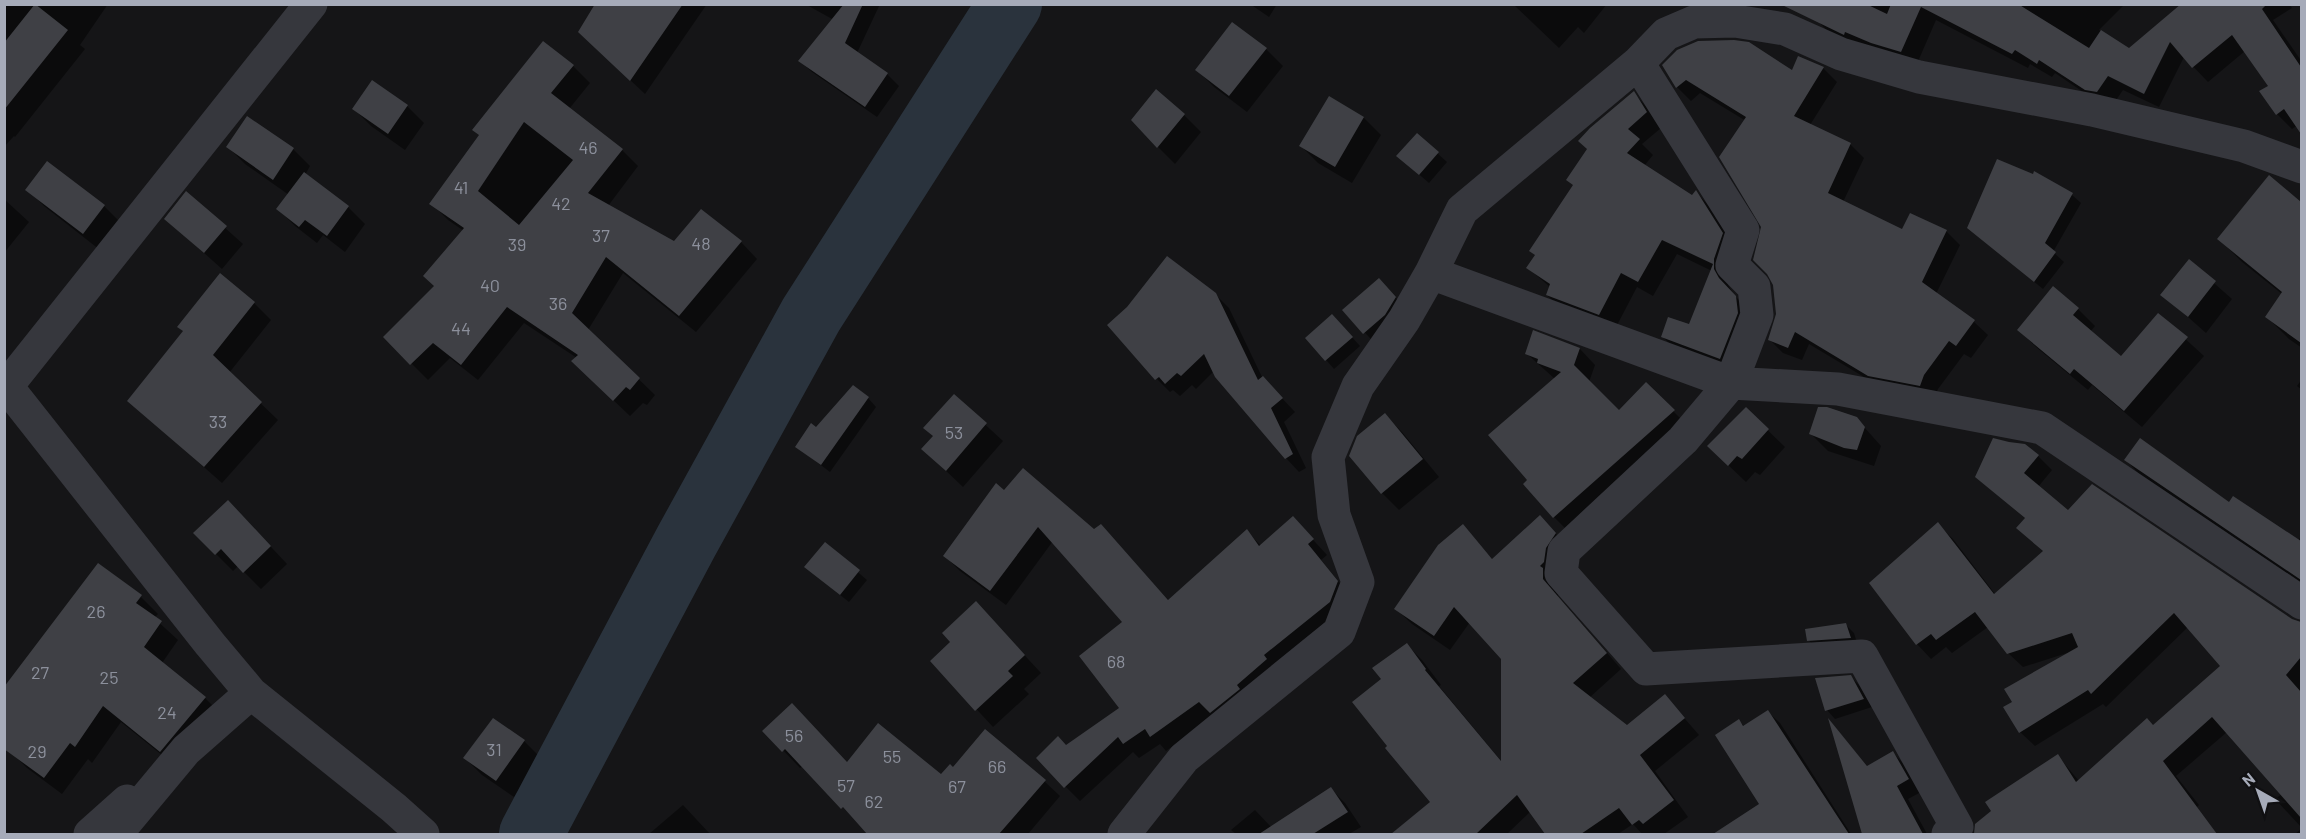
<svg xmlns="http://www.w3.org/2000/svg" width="2306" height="839" viewBox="0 0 2306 839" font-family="Barlow,sans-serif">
	<rect width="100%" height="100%" fill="#151517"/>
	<!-- shadow -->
	<path fill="#0007" d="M4 4H108L80 45 85 49 15 137 14 136 4 147Z
		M597 4H707L645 94 594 46Z
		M805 4H880L857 53 887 74 899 86 877 117 812 72 800 61 834 20Z
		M1250 4H1277L1269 17Z
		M1607 4 1584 33 1578 27 1559 48 1514 5Z
		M1824 4H2125L2099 30 2129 50 2205 4H2289L2292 8 2273 20 2302 62V128L2298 125 2292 129 2277 114 2270 86 2245 51 2208 82 2184 57 2159 107 2123 90 2112 106 2101 104 2055 73 2052 77 2030 64 2028 68 1936 20 1916 66 1834 38 1820 23Z
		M543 43 573 66 590 83 569 109 622 150 638 166 608 206 674 243 741 242 757 259 696 332 623 273 588 330 655 395 647 405 643 403 630 416 590 378 577 358 524 323 478 380 450 358 428 380 385 337 436 286 464 231 448 220 431 203 481 136Z
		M1266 49 1283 66 1247 112 1214 87 1197 70Z
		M1664 66 1792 72 1823 68 1837 82 1810 125 1850 144 1864 158 1843 202 1903 231H1946L1960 245 1936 294 1974 322 1988 335 1971 358 1964 354 1938 389 1934 399 1884 389 1809 344 1802 360 1783 353 1769 339 1777 314 1774 285 1746 121 1700 93 1691 101 1677 87Z
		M1633 93 1648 108 1661 128 1642 144 1653 155 1644 166 1693 197 1696 192 1710 207 1737 249 1729 275 1728 285 1734 295 1751 312 1735 373 1678 352 1663 337 1690 326 1712 271 1677 254 1653 296 1637 287 1615 329 1562 310 1547 295 1550 287 1528 268Z
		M1329 98 1364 118 1381 135 1352 183 1318 163 1301 146Z
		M407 106 424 123 405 150 371 126 354 109Z
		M1184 115 1201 132 1175 164 1158 147Z
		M247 118 293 149 310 166 305 175 348 207 365 224 345 252 323 235 317 243 295 226 278 209 289 195 245 164 228 147Z
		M1417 135 1447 162 1429 183 1407 164Z
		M2035 173 2072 195 2081 203 2053 252 2064 262 2043 289 1978 236Z
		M2269 177 2302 204V348L2289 339 2267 317 2282 294 2242 262 2219 239Z
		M27 189 104 206 121 223 100 250 44 206Z
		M186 193 243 244 222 269 166 219Z
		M4 199 29 222 4 253Z
		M2189 261 2232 299 2206 333 2162 294Z
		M1379 280 1412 315 1381 350 1344 310Z
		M1215 294 1229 308 1262 377 1295 412 1284 422 1306 468 1299 472 1286 458 1214 371 1196 389 1192 385 1180 396 1173 390 1170 392 1157 379Z
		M254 303 271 320 229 373 278 420 222 483 129 401 184 332Z
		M2078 309 2095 326 2090 332 2121 358 2159 315 2204 356 2142 427 2092 385 2088 390 2036 347 2019 330Z
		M1340 324 1360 346 1334 369 1307 338Z
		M1580 349 1595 365 1589 382 1619 412 1646 384 1689 427 1569 532 1554 517 1530 480 1555 379 1526 353Z
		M2302 379V390L2297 386Z
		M954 396 1003 441 963 487 923 449 934 437Z
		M868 398 876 407 830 472 797 447 816 429Z
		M1746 409 1785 447 1760 475 1755 472 1746 482 1726 463Z
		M1385 415 1402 432 1439 477 1399 510 1382 493Z
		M1856 418 1881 446 1874 466 1828 451 1811 434Z
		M2038 456 2052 470 2038 487 2068 512 2291 620 2302 623V742L2288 753 2302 768V828L2275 799 2282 794 2227 732 2176 776 2199 805 2196 808 2212 834H1975L1976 824 2058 756 2079 781 2154 727 2223 667 2188 627 2106 707 2103 704 2035 746 2020 732 2014 702 2067 653 2023 667 2008 653 1988 627 1952 653 1946 647 1931 659 1917 644 1938 525 1953 539 1995 594 2044 552 2018 528 2026 519 1976 477Z
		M2126 460 2229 504 2298 540 2302 536V583L2140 475Z
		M1004 492 1094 531 1101 526 1169 601 1247 531 1261 546 1293 518 1327 555 1321 560 1352 598 1345 617 1215 716 1166 751 1160 744 1139 758 1133 752 1080 801 1065 786 1066 747 1122 708 1124 622 1053 541 1006 605 960 571 945 556Z
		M245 519 287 564 261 589 238 566 233 571 195 533Z
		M1462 527 1493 560 1555 533 1570 549 1558 585V596L1621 669 1589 698 1627 727 1665 696 1699 735 1655 771 1688 817 1664 834H1642L1633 824 1618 834H1547L1531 811 1507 834H1420L1409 821 1432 802 1389 746 1383 679 1407 645 1422 660 1441 685 1439 686 1502 762V658L1470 622 1450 650 1412 624 1396 609Z
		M825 544 867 580 849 602 815 575Z
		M141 597 158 614 154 618 178 640 162 663 205 698 222 715 178 768 121 722 92 763 88 759 62 794 27 768 10 751Z
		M993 621 1041 673 1024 689 1029 694 993 727 932 661Z
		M1845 624 1854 633 1858 646 1817 648 1808 640Z
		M1851 677 1860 686 1872 707 1835 719 1827 710Z
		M792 705 803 766 800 768 765 731Z
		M1768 712 1780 723 1851 834H1741L1734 823 1761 805 1739 721 1745 727Z
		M1831 723 1868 767 1893 753 1906 766 1921 792 1908 799 1927 834H1864Z
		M524 741 541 758 514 797 482 775 465 758Z
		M941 776 1044 781 1060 796 1028 834H869L843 804Z
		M1331 789 1345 803 1361 827 1349 834H1236L1231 830 1255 810 1272 828Z
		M683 805 710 834H649Z
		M2302 828V834H2295Z"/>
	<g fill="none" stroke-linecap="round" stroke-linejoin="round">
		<!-- river -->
		<path stroke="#2a333d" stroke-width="64" d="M531 834 686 542 811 315 1010 4"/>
	</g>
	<!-- building -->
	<path fill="#3f4045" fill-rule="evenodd" d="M35 4 68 30 4 110V43Z
		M595 4H683L630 81 578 32Z
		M844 4H863L845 43 888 73 865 107 798 61Z
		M1780 4H1866L1887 14 1891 4H2018L2089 48 2101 30 2129 48 2181 4H2267L2262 9 2301 67V134L2284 109 2276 115 2259 91 2268 86 2232 35 2192 68 2170 42 2144 94 2108 76 2097 92 2085 90 2039 60 2037 64 2015 50 2012 54 1921 7 1901 52 1871 43 1845 32 1844 35Z
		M1232 22 1267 48 1229 96 1195 70Z
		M1734 40 1749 42 1792 70 1798 56 1824 67 1794 116 1851 143 1828 193 1902 229 1910 213 1947 230 1922 282 1975 320 1956 346 1949 341 1924 375 1920 386 1868 376 1795 332 1788 348 1768 340 1776 314 1773 285 1767 274 1753 260 1761 227 1719 157 1746 117 1686 80 1676 88 1662 65 1677 50 1698 41Z
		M543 41 574 65 551 93 623 149 588 193 674 241 701 209 742 241 679 316 606 257 572 313 640 378 630 390 626 387 613 401 571 361 578 355 507 307 461 365 433 343 410 365 383 337 434 286 423 276 464 228 429 204 479 135 472 130ZM524 122 573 160 519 225 478 191Z
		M372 80 408 105 388 134 352 109Z
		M1156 89 1185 114 1157 148 1131 120Z
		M1634 91 1647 112 1628 129 1640 139 1627 153 1692 195 1696 190 1723 233 1714 259V269L1719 278 1736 296 1738 313 1720 359 1661 337 1668 317 1689 324 1713 264 1662 240 1638 282 1621 273 1599 315 1546 295 1550 284 1526 268 1535 255 1529 251 1573 185 1566 180 1587 149 1578 141 1590 128Z
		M1329 96 1364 117 1335 167 1299 146Z
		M247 116 294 148 273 180 226 147Z
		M1417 133 1439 152 1419 175 1396 156Z
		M1997 159 2033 174 2034 171 2073 193 2045 243 2056 252 2034 282 1967 228Z
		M47 161 105 205 83 234 25 190Z
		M304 172 349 206 327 236 305 220 299 227 276 209Z
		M2269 175 2301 202V343L2265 317 2282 292 2217 239Z
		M186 191 227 226 204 253 164 219Z
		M1167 256 1216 293 1258 380 1263 376 1283 398 1271 408 1293 454 1285 459 1215 377 1204 354 1181 376 1177 373 1165 384 1159 377 1155 380 1107 325 1127 307Z
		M2189 259 2216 281 2188 317 2160 295Z
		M220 273 255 302 213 355 262 402 204 467 127 401 183 331 177 327Z
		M1379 278 1396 297 1385 315 1363 334 1342 310Z
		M2053 286 2079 308 2073 315 2121 356 2158 313 2188 337 2124 411 2074 369 2070 374 2017 330Z
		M1332 314 1353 337 1325 361 1305 338Z
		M1533 330 1580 348 1574 365 1619 410 1646 382 1675 410 1553 518 1523 484 1527 480 1488 435 1561 372 1537 363 1538 359 1525 354Z
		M853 385 869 397 821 465 795 447 811 423 816 427Z
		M954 394 987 423 946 471 921 449 933 436 923 428Z
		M1746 407 1769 429 1742 459 1737 456 1728 466 1707 446Z
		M1818 407H1827L1857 417 1865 427 1857 450 1844 448 1809 434Z
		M1385 413 1423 459 1381 494 1349 456 1357 436Z
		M1993 438 2009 442 2025 444 2039 455 2024 473 2068 510 2092 484 2292 619 2301 622V657L2286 675 2301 692V818L2212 717 2163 761 2217 834H1974L1975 824 1991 811 1985 802 2058 754 2076 782 2147 718 2153 725 2220 666 2174 613 2091 694 2088 690 2019 733 2003 707 2012 702 2004 689 2078 647 2072 633 2007 654 1975 612 1936 640 1931 634 1916 645 1869 583 1938 522 1994 594 2043 551 2016 528 2025 518 1975 477Z
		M2140 438 2229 502 2233 496 2301 541V580L2124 460Z
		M1023 468 1094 529 1101 524 1168 600 1247 529 1259 546 1293 516 1314 539 1308 544 1338 581 1330 602 1264 655 1267 659 1237 685 1240 689 1210 713 1199 702 1150 737 1145 729 1123 744 1118 737 1064 788 1036 758 1058 736 1066 745 1119 708 1079 656 1122 622 1038 527 990 591 943 556 996 483 1004 490Z
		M228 500 271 546 243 573 221 549 215 555 193 533Z
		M1540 515 1556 533 1546 548 1544 562 1540 566 1543 568V579L1607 653 1573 683 1627 725 1665 694 1685 718 1640 755 1674 800 1643 824 1639 820 1632 825 1619 808 1581 834H1545L1517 795 1476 834H1391L1430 802 1385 748 1387 746 1352 702 1381 679 1372 668 1407 643 1426 669 1425 670 1501 761V659L1454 607 1434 636 1394 609 1438 545 1463 524 1492 559Z
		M825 542 860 570 840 595 804 567Z
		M98 563 142 595 136 603 162 621 144 647 206 697 160 752 103 706 75 747 70 743 44 778 4 749V687Z
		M976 601 1025 655 1008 671 1013 676 975 711 930 661 950 642 942 633Z
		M1846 623 1851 638 1807 641 1805 629Z
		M1851 675 1864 699 1825 711 1815 678Z
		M792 703 847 762 878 723 941 774 950 764 953 767 985 729 1046 780 999 834H867L843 807 841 809 785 749 782 752 762 731Z
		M1768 710 1849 834H1713L1759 804 1715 735 1739 719 1743 726Z
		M493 718 525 740 496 781 463 758Z
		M1828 718 1867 766 1893 751 1909 779 1897 786 1923 834H1862Z
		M1331 787 1348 812 1313 834H1259Z"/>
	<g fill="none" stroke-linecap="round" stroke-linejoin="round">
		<!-- minor -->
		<path stroke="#36373d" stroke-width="33" d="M1638 63 1743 230 1732 265 1754 287 1757 315 1731 383 1683 440 1564 551 1561 573 1646 669 1862 656 1957 827 1948 834
			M1431 273 1731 383 1838 389 2042 428 2302 603
			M4 383 210 644 251 693 394 808 423 834
			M7 386 311 4
			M90 834 127 801
			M116 834 186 750 251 693
			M1124 834 1184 758 1339 632 1358 582 1334 515 1328 457 1358 386 1404 320 1431 273 1462 210 1638 63 1666 34 1694 22 1735 21 1785 29 1841 54 1919 77 2092 110 2244 146 2302 167"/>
	</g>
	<g text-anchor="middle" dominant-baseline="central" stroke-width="6" stroke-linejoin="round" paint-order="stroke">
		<!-- number labels -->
		<g font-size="18" fill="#8c909c">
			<text x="588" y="147">46</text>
			<text x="461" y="187">41</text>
			<text x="561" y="203">42</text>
			<text x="601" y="235">37</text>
			<text x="701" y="243">48</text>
			<text x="517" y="244">39</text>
			<text x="490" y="285">40</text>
			<text x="558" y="303">36</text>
			<text x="461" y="328">44</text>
			<text x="218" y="421">33</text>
			<text x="954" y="432">53</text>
			<text x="96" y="611">26</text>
			<text x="1116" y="661">68</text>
			<text x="40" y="672">27</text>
			<text x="109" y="677">25</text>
			<text x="167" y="712">24</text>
			<text x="794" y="735">56</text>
			<text x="494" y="749">31</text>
			<text x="37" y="751">29</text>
			<text x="892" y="756">55</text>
			<text x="997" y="766">66</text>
			<text x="846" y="785">57</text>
			<text x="957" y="786">67</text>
			<text x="874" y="801">62</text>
		</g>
	</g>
	<!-- border -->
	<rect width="2306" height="839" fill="none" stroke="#a6abb9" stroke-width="12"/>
	<!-- north arrow -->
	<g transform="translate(2258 791) rotate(320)" stroke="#101012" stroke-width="4.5" paint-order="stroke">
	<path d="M0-4.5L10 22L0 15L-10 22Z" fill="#a6abb9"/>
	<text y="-9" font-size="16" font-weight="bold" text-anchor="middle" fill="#a6abb9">N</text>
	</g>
</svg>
